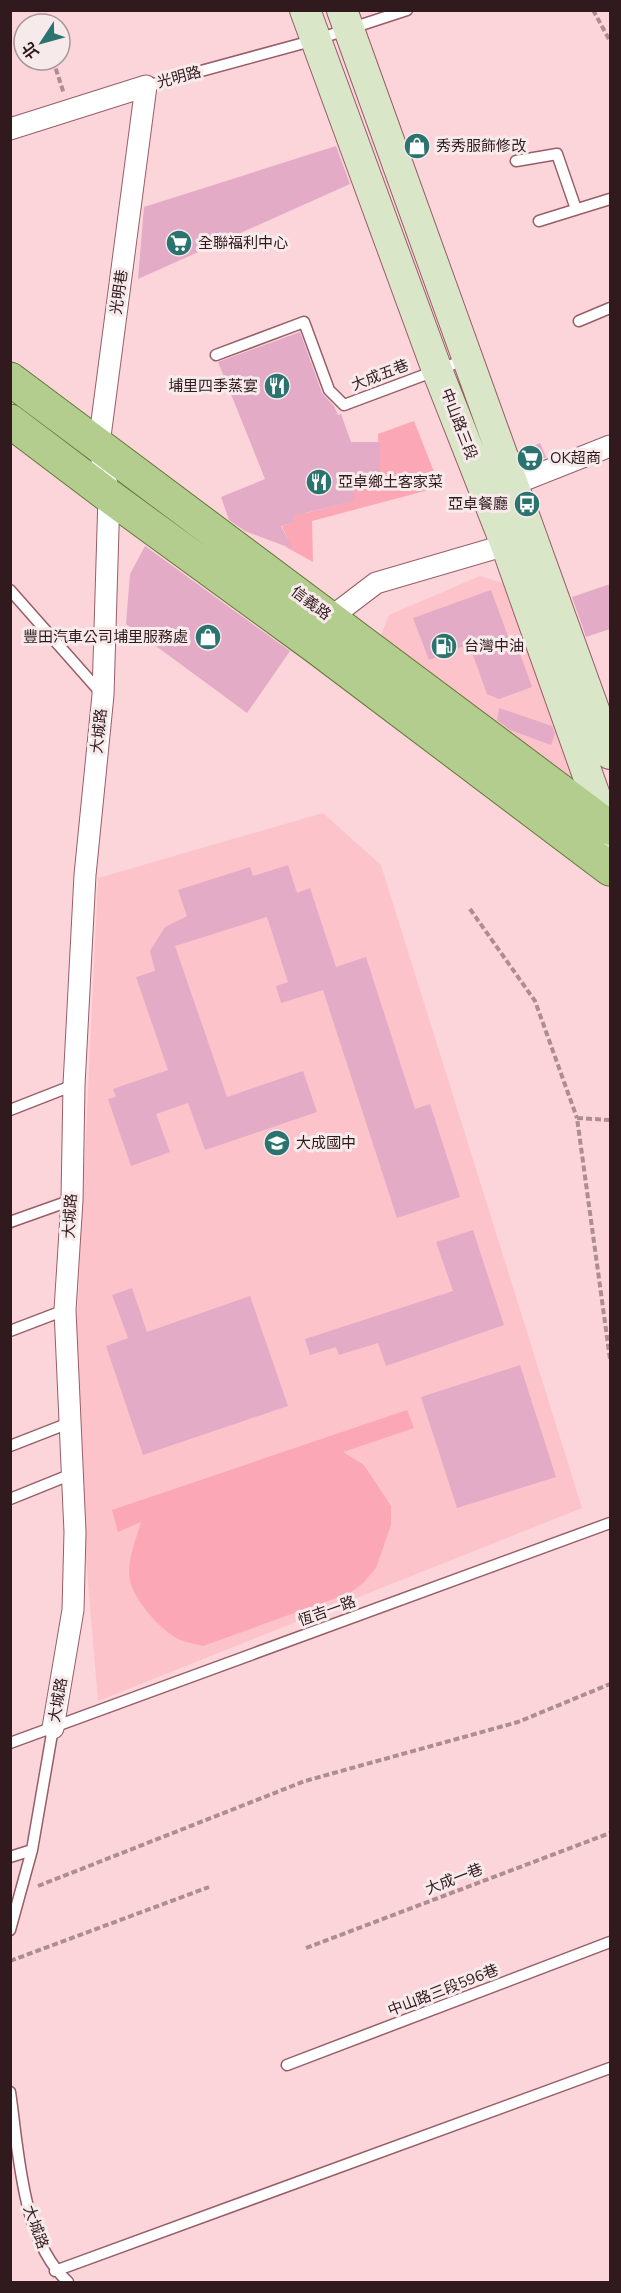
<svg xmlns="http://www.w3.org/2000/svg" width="621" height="2293" viewBox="0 0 621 2293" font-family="'Nunito Sans','Noto Sans TC',sans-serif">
	<rect width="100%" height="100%" fill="#fcd5da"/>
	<!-- built -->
	<path fill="#fdc3cb" d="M480 576 506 584 580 787 381 635 389 615Z
		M323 813 381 865 582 1508 98 1701 73 1407 98 878Z"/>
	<!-- green -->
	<path fill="#fca7b5" d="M414 421 440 487 312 521 313 562 286 547 288 540 282 526 294 522 287 498 299 494 306 513 353 501V484L380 485 378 434Z
		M407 1410 414 1428 343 1452 364 1465 391 1506V1525L376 1568 363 1583 350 1593 203 1646C195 1644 187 1642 180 1640 161 1631 135 1601 130 1581 126 1562 136 1540 141 1522L118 1532 112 1510Z"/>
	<!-- building -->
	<path fill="#e3abc6" d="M336 146 350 184 138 279 144 207Z
		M300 332 322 393 334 406 338 415 341 414 351 442H380V486L353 484 354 501 293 516 295 522 281 526 293 549 245 531 229 520 221 497 265 479 218 362Z
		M540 443 546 457 525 466 519 452Z
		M145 546 290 651 247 713 126 624 130 574Z
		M610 584V629L586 637 572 597Z
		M491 590 513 650 518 648 532 687 499 699 487 694 469 644 429 660 413 618Z
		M499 708 552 726 555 734 551 745 510 730 497 720Z
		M288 865 297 893 310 888 336 967 366 957 415 1109 430 1104 460 1197 397 1218 323 990 281 1003 276 986 288 982 267 917 175 946 227 1097 303 1071 317 1112 205 1150 188 1103 156 1114 170 1152 131 1166 108 1099 116 1097 113 1089 168 1070 136 977 155 971 150 951 165 927 187 916 178 890 250 867 253 876Z
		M473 1230 504 1325 386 1366 378 1343 339 1355 336 1347 310 1355 305 1339 453 1291 436 1242Z
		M132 1288 147 1332 250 1296 288 1406 143 1455 106 1346 128 1338 112 1295Z
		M520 1365 556 1477 457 1508 421 1397Z"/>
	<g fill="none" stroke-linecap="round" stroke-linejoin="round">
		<defs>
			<path id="lane" d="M146 86 315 40 407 10
				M516 161 557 154 576 209
				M539 221 610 199
				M579 321 610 308
				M216 355 304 322 329 390 344 405 467 359
				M10 590 101 693
				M10 1110 74 1085
				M10 1222 72 1200
				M10 1331 65 1310
				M10 1446 69 1423
				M10 1499 72 1474
				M10 1743 610 1523
				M10 1857 32 1850
				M10 1930 32 1850 53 1728
				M287 2065 610 1942
				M10 2092C19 2152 21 2239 68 2282
				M55 2271 610 2068"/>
			<path id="street" d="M10 129 146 86 99 444 109 496 103 695 85 875 74 1085 72 1200 65 1310 75 1532 73 1610 53 1728
				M512 497 514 484 610 446
				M325 627 330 618 376 583 506 545 508 531"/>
			<path id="secondary" d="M305 10 437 370 506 545 609 835
				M342 10 610 754"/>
			<path id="primary" d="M10 379 610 828
				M10 421 109 496 316 647 610 869"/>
		</defs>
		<!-- lane casing -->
		<use href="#lane" stroke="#975e68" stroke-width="13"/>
		<!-- street casing -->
		<use href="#street" stroke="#975e68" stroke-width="23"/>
		<!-- secondary casing -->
		<use href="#secondary" stroke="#975e68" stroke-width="32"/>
		<!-- primary casing -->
		<use href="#primary" stroke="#647936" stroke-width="35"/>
		<!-- path -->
		<path stroke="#ae8d92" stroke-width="4" stroke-dasharray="6 3" stroke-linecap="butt" d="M593 10 610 41
			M42 23V24
			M53 60 64 94
			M470 909 535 1001 577 1118
			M610 1120 577 1118 610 1359
			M38 1886 305 1781 518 1722 610 1684
			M306 1948 610 1833
			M10 1961 209 1887"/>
		<!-- lane -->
		<use href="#lane" stroke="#fff" stroke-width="10"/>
		<!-- street -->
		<use href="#street" stroke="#fff" stroke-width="21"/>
		<!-- secondary -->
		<use href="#secondary" stroke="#d9e6c7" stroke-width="30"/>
		<!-- primary -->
		<use href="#primary" stroke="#b3cd8e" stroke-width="33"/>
	</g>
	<!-- icons -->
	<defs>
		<symbol id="shop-disc" viewBox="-11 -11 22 22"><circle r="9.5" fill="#2a736e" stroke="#f7eaeb"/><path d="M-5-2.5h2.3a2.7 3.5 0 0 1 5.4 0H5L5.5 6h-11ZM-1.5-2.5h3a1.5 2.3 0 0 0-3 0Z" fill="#fff"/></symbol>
		<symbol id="supermarket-disc" viewBox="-11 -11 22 22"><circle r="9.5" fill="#2a736e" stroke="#f7eaeb"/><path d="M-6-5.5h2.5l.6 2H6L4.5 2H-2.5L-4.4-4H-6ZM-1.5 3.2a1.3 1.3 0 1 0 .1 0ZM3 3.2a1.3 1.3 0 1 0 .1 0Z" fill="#fff"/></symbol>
		<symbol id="restaurant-disc" viewBox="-11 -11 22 22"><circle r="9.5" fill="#2a736e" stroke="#f7eaeb"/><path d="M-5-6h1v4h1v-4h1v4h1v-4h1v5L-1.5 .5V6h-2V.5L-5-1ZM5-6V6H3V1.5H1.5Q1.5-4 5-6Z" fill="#fff"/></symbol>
		<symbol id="bus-disc" viewBox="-11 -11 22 22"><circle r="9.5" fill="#2a736e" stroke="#f7eaeb"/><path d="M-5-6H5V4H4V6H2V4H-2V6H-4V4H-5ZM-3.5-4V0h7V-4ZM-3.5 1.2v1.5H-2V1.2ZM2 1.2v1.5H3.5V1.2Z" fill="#fff"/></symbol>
		<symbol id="fuel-disc" viewBox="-11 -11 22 22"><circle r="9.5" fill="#2a736e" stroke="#f7eaeb"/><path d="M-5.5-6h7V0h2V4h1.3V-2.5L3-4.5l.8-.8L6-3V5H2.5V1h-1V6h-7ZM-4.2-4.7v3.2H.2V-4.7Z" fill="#fff"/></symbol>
		<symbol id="school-disc" viewBox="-11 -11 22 22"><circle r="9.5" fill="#2a736e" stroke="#f7eaeb"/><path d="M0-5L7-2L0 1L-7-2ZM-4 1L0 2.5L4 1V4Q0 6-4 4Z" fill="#fff"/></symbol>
	</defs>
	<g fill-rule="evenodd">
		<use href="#shop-disc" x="402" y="131" width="30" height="30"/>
		<use href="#supermarket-disc" x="164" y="228" width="30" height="30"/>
		<use href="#restaurant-disc" x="262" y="371" width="30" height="30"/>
		<use href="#supermarket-disc" x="515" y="443" width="30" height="30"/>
		<use href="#restaurant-disc" x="304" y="467" width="30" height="30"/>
		<use href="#bus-disc" x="512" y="489" width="30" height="30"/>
		<use href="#shop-disc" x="193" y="622" width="30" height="30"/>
		<use href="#fuel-disc" x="429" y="631" width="30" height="30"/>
		<use href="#school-disc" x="262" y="1128" width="30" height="30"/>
	</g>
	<g text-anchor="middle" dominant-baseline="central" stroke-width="6" stroke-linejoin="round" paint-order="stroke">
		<!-- street labels -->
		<g font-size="15" fill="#311a1e" stroke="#f7eaeb">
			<text transform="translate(179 77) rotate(-15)">光明路</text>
			<text transform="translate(119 292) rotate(-82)">光明巷</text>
			<text transform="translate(380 375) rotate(-21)">大成五巷</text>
			<text transform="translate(459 424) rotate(69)">中山路三段</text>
			<text transform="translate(311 603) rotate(37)">信義路</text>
			<text transform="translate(99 731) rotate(-84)">大城路</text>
			<text transform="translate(70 1216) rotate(-87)">大城路</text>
			<text transform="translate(327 1611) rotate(-20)">恆吉一路</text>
			<text transform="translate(58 1700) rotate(-80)">大城路</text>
			<text transform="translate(454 1879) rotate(-21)">大成一巷</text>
			<text transform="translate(443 1990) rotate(-21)">中山路三段596巷</text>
			<text transform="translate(36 2227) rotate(70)">大城路</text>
		</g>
		<!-- poi labels -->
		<g font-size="15" fill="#311a1e" stroke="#f7eaeb" text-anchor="start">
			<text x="436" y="146">秀秀服飾修改</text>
			<text x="198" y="243">全聯福利中心</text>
			<text x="258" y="386" text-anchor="end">埔里四季蒸宴</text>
			<text x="550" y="458">OK超商</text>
			<text x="338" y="482">亞卓鄉土客家菜</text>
			<text x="508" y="504" text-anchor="end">亞卓餐廳</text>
			<text x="188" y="637" text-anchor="end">豐田汽車公司埔里服務處</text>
			<text x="464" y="646">台灣中油</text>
			<text x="296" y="1143">大成國中</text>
		</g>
	</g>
	<!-- border -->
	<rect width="621" height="2293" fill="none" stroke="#311a1e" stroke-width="24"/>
	<!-- north arrow -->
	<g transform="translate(42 42) rotate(234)"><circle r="28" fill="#f7eaeb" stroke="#a89799" stroke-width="1.5"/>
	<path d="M0-4.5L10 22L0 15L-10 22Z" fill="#2a736e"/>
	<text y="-9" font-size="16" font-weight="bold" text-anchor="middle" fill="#311a1e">北</text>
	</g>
</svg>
